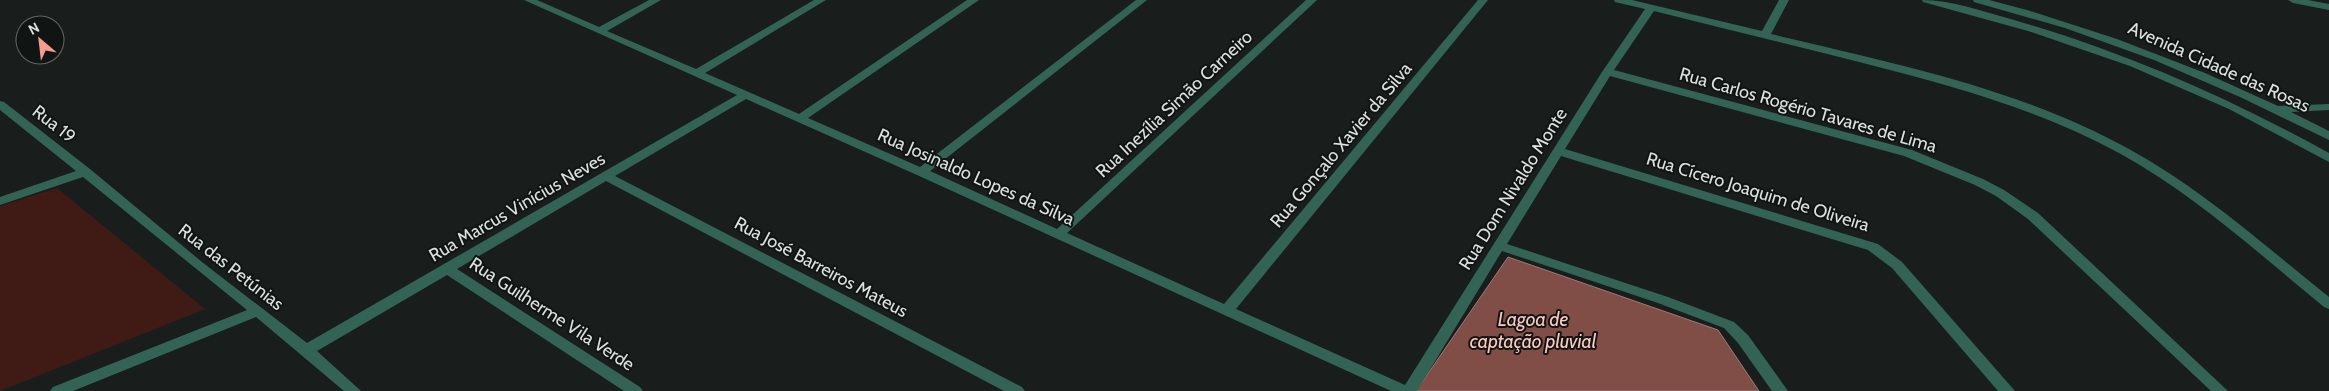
<svg xmlns="http://www.w3.org/2000/svg" width="2329" height="391" viewBox="0 0 2329 391" font-family="Cabin,sans-serif">
	<rect width="100%" height="100%" fill="#191e1c"/>
	<!-- green -->
	<path fill="#401b16" d="M57 188 205 309 0 391V206Z"/>
	<!-- water -->
	<path fill="#814e47" stroke="#9c7a74" d="M1508 257 1718 330 1759 391H1416Z"/>
	<g fill="none" stroke-linecap="round" stroke-linejoin="round">
		<!-- minor -->
		<path fill="#336354" fill-rule="evenodd" d="M524 0H537L599 27 649 0H661L607 31 696 69 814 0H826L705 73 799 114 967 0H979L808 118 920 167 1136 0H1147L930 171 1057 229 1306 0H1317L1067 233 1224 304 1478 0H1488L1236 309 1405 385 1602 72 1645 9 1615 2 1614 0H1632L1762 31 1779 0H1789L1771 34C1892 63 2019 88 2129 149 2202 189 2264 245 2329 297V309L2324 307C2258 253 2194 194 2119 153 2040 110 1953 86 1867 64 1796 46 1725 29 1654 11L1614 70 1912 150 1983 179 2004 190 2038 213 2228 391H2211L2028 219 1996 196 1975 185 1904 156 1610 76 1565 149 1878 244 1902 262 2015 391H1998L1892 268 1868 250 1561 156 1507 244 1668 297 1734 322 1748 335 1788 391H1772L1738 343 1724 328 1658 303 1502 251 1417 391H1391L917 175 746 99 615 176 1022 387 1025 391H1004L606 181 457 269 640 387 643 391H624L447 275 317 351 361 391H344L256 317 73 391H50L53 387 247 310 83 177 0 205V197L76 171 0 110V101L4 102 90 169 202 262 307 343 737 95Z
			M1922 0C1953 0 1984 12 2014 20 2125 52 2229 98 2329 153V162L2229 109 2130 66 2028 31 1923 2Z
			M1973 0H1989L2027 10 2117 39 2205 73 2278 106 2329 104V110L2291 112 2329 131V140L2240 97 2154 60 2065 28 1974 2Z
			M2288 0H2308L2329 4V10L2293 3Z"/>
	</g>
	<g text-anchor="middle" dominant-baseline="central" stroke-width="4" stroke-linejoin="round" paint-order="stroke">
		<!-- street labels -->
		<g font-size="18" fill="#dce0de" stroke="#101513">
			<text transform="translate(2219 67) rotate(24)">Avenida Cidade das Rosas</text>
			<text transform="translate(1174 104) rotate(-43)">Rua Inezília Simão Carneiro</text>
			<text transform="translate(1808 110) rotate(16)">Rua Carlos Rogério Tavares de Lima</text>
			<text transform="translate(54 124) rotate(38)">Rua 19</text>
			<text transform="translate(1341 145) rotate(-50)">Rua Gonçalo Xavier da Silva</text>
			<text transform="translate(976 177) rotate(24)">Rua Josinaldo Lopes da Silva</text>
			<text transform="translate(1513 189) rotate(-58)">Rua Dom Nivaldo Monte</text>
			<text transform="translate(1758 192) rotate(17)">Rua Cícero Joaquim de Oliveira</text>
			<text transform="translate(517 207) rotate(-30)">Rua Marcus Vinícius Neves</text>
			<text transform="translate(231 267) rotate(38)">Rua das Petúnias</text>
			<text transform="translate(821 267) rotate(28)">Rua José Barreiros Mateus</text>
			<text transform="translate(552 314) rotate(33)">Rua Guilherme Vila Verde</text>
		</g>
		<!-- water labels -->
		<g font-size="19" font-style="italic" fill="#fdc9c1" stroke="#101513">
			<text x="1533" y="319">Lagoa de<tspan x="1533" dy="22">captação pluvial</tspan></text>
		</g>
	</g>
	<!-- north arrow -->
	<g transform="translate(40 40) rotate(332)"><circle r="24" fill="#101513" stroke="#626664"/>
	<path d="M0-4L9 19L0 12L-9 19Z" fill="#f59c91"/>
	<text y="-8" font-size="14" font-weight="bold" text-anchor="middle" fill="#dce0de">N</text>
	</g>
</svg>
